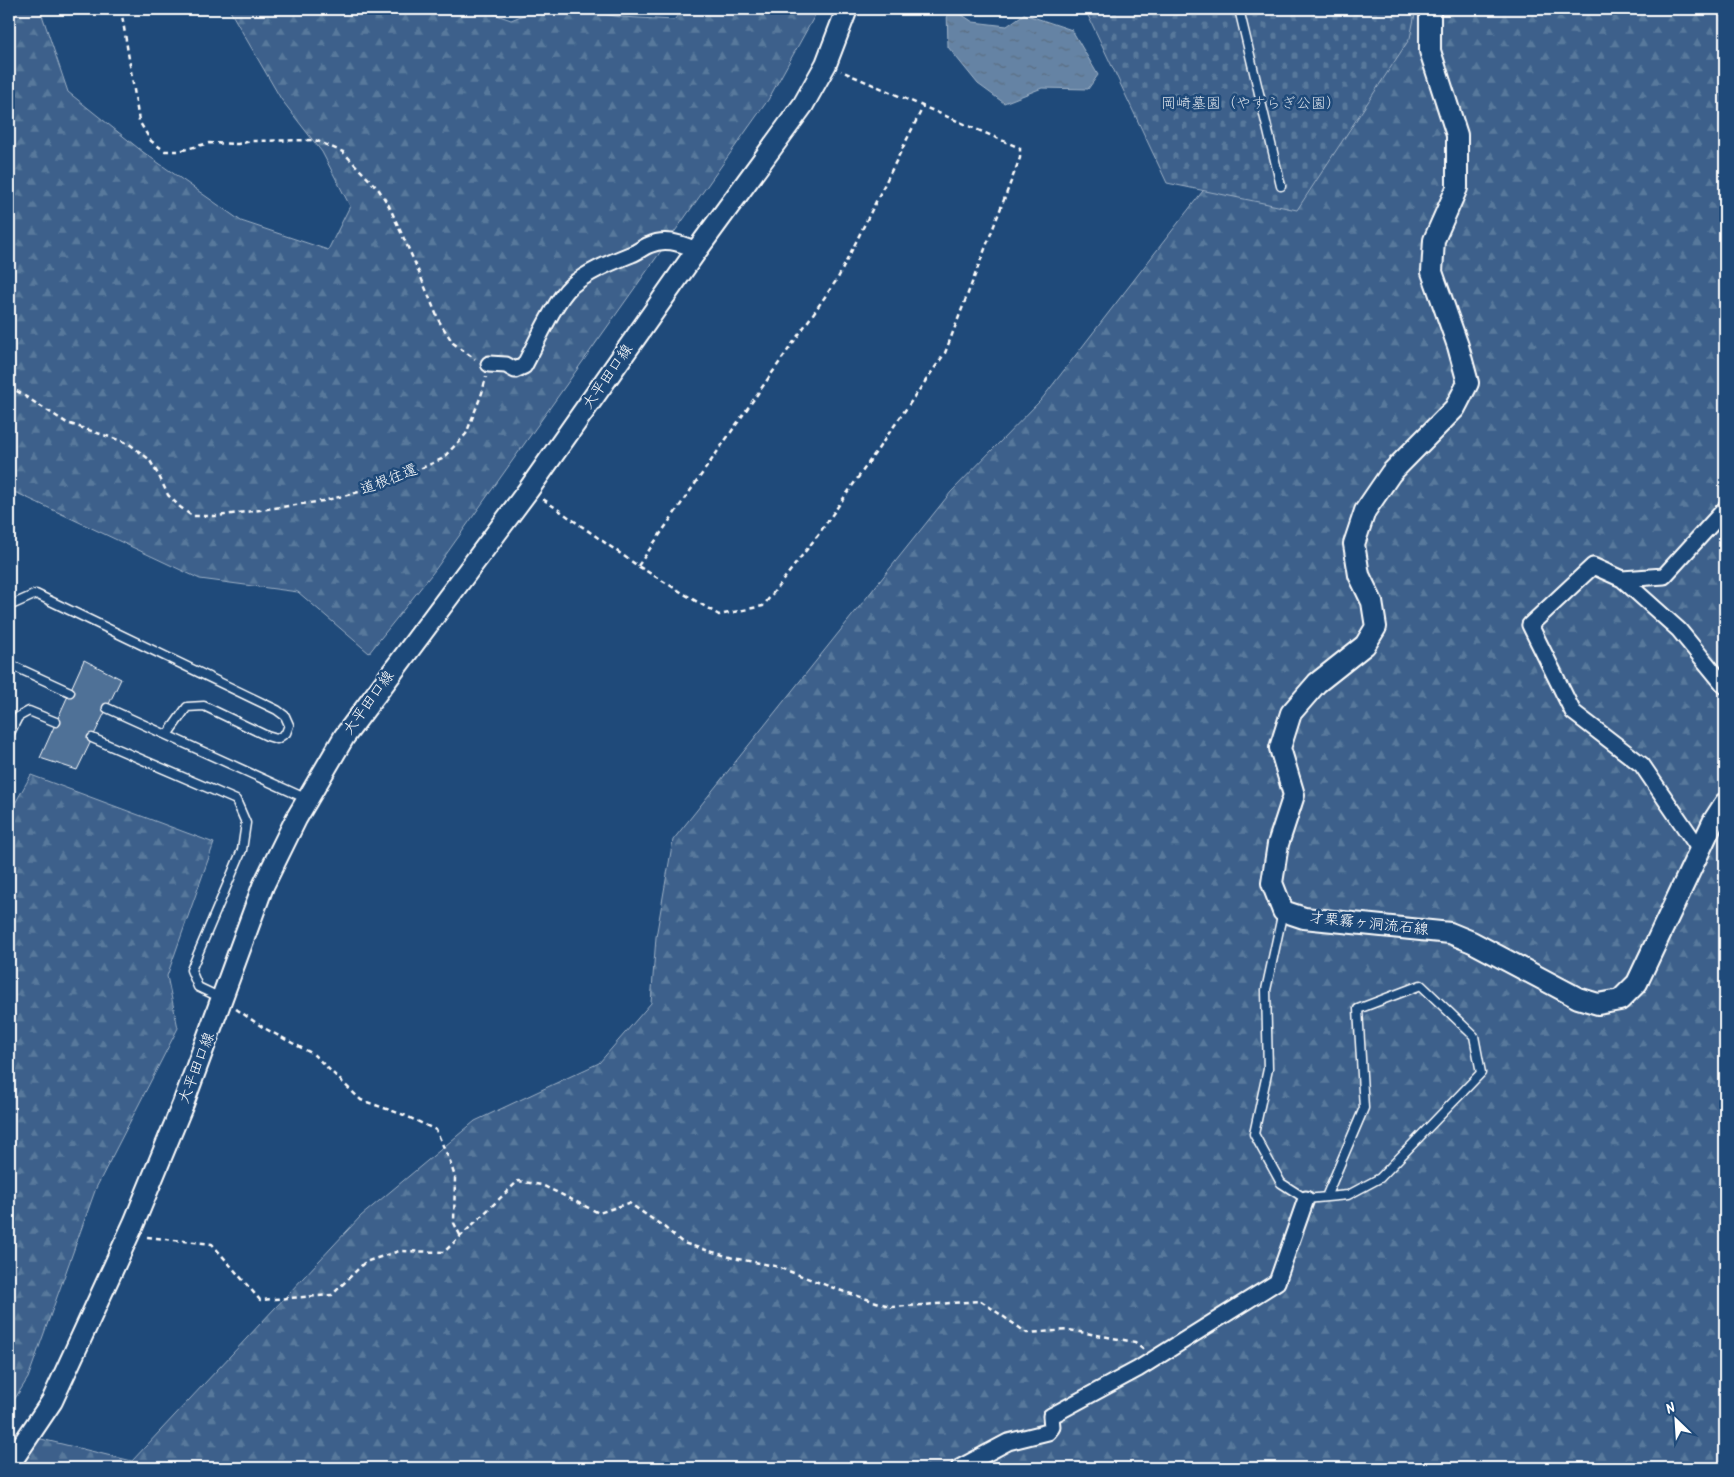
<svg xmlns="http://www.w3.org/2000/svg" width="1734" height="1477" viewBox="0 0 1734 1477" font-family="Kalam,'Klee One',sans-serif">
	<defs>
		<pattern id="forest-firs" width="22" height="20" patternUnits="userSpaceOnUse" patternTransform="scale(1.25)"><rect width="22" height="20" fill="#3c618b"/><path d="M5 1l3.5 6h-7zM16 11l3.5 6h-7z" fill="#59799c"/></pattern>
		<pattern id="cemetery-stones" width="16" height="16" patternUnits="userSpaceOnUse" patternTransform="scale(1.25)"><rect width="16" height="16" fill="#3c618b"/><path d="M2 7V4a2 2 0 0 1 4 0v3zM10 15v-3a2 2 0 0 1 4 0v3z" fill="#59799c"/></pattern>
		<pattern id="water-ripples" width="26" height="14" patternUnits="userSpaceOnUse" patternTransform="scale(1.25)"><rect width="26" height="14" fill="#6583a4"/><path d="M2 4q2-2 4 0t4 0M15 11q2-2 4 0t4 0" fill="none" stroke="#5b6d81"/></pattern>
	</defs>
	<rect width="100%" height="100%" fill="#1f4a7a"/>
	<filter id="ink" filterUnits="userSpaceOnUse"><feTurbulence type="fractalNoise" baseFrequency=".02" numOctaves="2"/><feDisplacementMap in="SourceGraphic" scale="10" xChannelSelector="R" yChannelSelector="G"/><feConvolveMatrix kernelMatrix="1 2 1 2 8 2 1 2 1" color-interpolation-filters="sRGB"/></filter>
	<g filter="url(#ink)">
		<!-- forest -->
		<path fill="url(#forest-firs)" stroke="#9eb0c5" d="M9 9H40L68 92 143 152 241 221 328 250 350 206 322 152 281 99 229 9H480L511 20 538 9H575L621 17 674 20 683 9H815L814 17 768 100 435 570 369 653 298 592 200 579 17 493H9Z
			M1326 9H1725V1468H20L37 1438 132 1461 361 1216 475 1121 599 1063 651 1003 656 937 673 840 951 492 1041 400 1295 72Z
			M31 775 214 843 167 976 178 1028 96 1188 28 1378 9 1408V814Z"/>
		<!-- cemetery -->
		<path fill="url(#cemetery-stones)" stroke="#9eb0c5" d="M1085 9H1416L1410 38 1297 210 1167 183Z"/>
		<!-- water -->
		<path fill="url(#water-ripples)" stroke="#a3b5c8" d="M947 9H953L973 22 1007 26 1024 14 1072 30 1098 75 1088 89 1042 88 1004 103 978 84 948 47Z"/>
		<!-- building -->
		<path fill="#507197" stroke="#fff" d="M84 660 121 679 77 770 40 758Z"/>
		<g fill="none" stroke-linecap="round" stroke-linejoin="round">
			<defs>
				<path id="service" d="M1239 9 1281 186
					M9 606 36 594 277 710 285 716 289 725 286 733 277 739 267 736 204 706 187 707 167 735
					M9 664 70 692
					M107 708 307 799
					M9 735 18 717 29 711 56 722
					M92 738 236 800 246 823 242 850 191 970 198 987 221 998
					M1283 911 1266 990 1268 1069 1254 1134 1281 1183 1306 1199 1348 1195 1380 1178 1481 1073 1474 1036 1421 985 1358 1009 1364 1108 1326 1197"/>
				<path id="minor" d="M489 364 506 365 515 370 524 366C536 344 554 302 571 286 589 271 610 263 632 254 638 252 643 247 649 245 666 237 681 244 697 250
					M1622 579 1664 576 1725 509
					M1700 850 1642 765 1573 712 1530 625 1593 566 1622 579 1679 630 1725 686
					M959 1468 1008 1442 1048 1432 1052 1427 1051 1416 1138 1369 1277 1282 1306 1199"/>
				<path id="tertiary" d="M1430 9V51L1457 135V188L1434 240 1432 272 1458 346 1468 383 1455 408 1391 473 1365 511 1354 544 1359 575 1372 602 1376 627 1365 645 1317 683 1291 713 1280 748 1294 795 1278 844 1272 883 1283 911 1304 918 1450 933 1472 942 1578 998 1598 1004 1620 1000 1637 983 1714 820 1725 803
					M9 1465 52 1401 134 1223 183 1104 263 886 296 819 344 737 529 489 697 250 803 105 826 64 847 9"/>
			</defs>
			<!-- service casing -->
			<use href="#service" stroke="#fff" stroke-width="11"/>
			<!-- minor casing -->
			<use href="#minor" stroke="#fff" stroke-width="19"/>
			<!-- tertiary casing -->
			<use href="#tertiary" stroke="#fff" stroke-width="24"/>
			<!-- path -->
			<path stroke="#fff" stroke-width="2.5" stroke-dasharray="5 4" stroke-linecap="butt" d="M121 9 139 121 151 141 165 151H179L209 143 238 144 251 141 315 140 343 152 379 190 389 206 415 263 439 321 453 343 475 359
				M9 386 67 423 128 443 149 459 159 476 168 495 180 507 192 516H218L323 501 379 487 442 459 466 434 482 393 486 377
				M543 499 638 566 719 615 763 606 818 535 945 353 1020 158V148L841 71
				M638 566 838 278 923 107
				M236 1009 264 1028 313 1054 361 1100 404 1115 436 1130 449 1159 455 1177 454 1223 461 1237
				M147 1237 212 1244 260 1300 332 1295 365 1262 399 1251 444 1252 518 1181 542 1185 599 1213 629 1203 664 1227 683 1243 733 1258 775 1266 839 1290 892 1307 981 1301 1027 1333 1069 1330 1135 1342 1144 1349"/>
			<!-- service -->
			<use href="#service" stroke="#1f4a7a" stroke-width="8"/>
			<!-- minor -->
			<use href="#minor" stroke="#1f4a7a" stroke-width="15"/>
			<!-- tertiary -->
			<use href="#tertiary" stroke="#1f4a7a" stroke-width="20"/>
		</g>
	</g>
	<g text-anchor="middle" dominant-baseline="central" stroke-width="5" stroke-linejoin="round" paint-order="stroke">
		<!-- park labels -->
		<g font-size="15" fill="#d8dfe8" stroke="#1f4a7a">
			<text x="1251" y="104">岡崎墓園（やすらぎ公園）</text>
		</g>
		<!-- street labels -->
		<g font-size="15" fill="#fff" stroke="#1f4a7a">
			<text transform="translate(608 377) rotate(-55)">大平田口線</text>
			<text transform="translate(389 480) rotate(-21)">道根往還</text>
			<text transform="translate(369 703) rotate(-54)">大平田口線</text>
			<text transform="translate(1369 924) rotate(6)">才栗霧ヶ洞流石線</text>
			<text transform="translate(197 1068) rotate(-69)">大平田口線</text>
		</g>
	</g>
	<!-- margin -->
	<rect width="1734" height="1477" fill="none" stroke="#1f4a7a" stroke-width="30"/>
	<rect x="15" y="15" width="1704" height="1447" fill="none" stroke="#fff" stroke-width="2" filter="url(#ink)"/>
	<!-- north arrow -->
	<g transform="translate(1676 1420) rotate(335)" stroke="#1f4a7a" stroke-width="4" paint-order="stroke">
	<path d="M0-4L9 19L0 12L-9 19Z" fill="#ffffff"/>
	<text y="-8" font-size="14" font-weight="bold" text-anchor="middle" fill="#ffffff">N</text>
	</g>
</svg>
